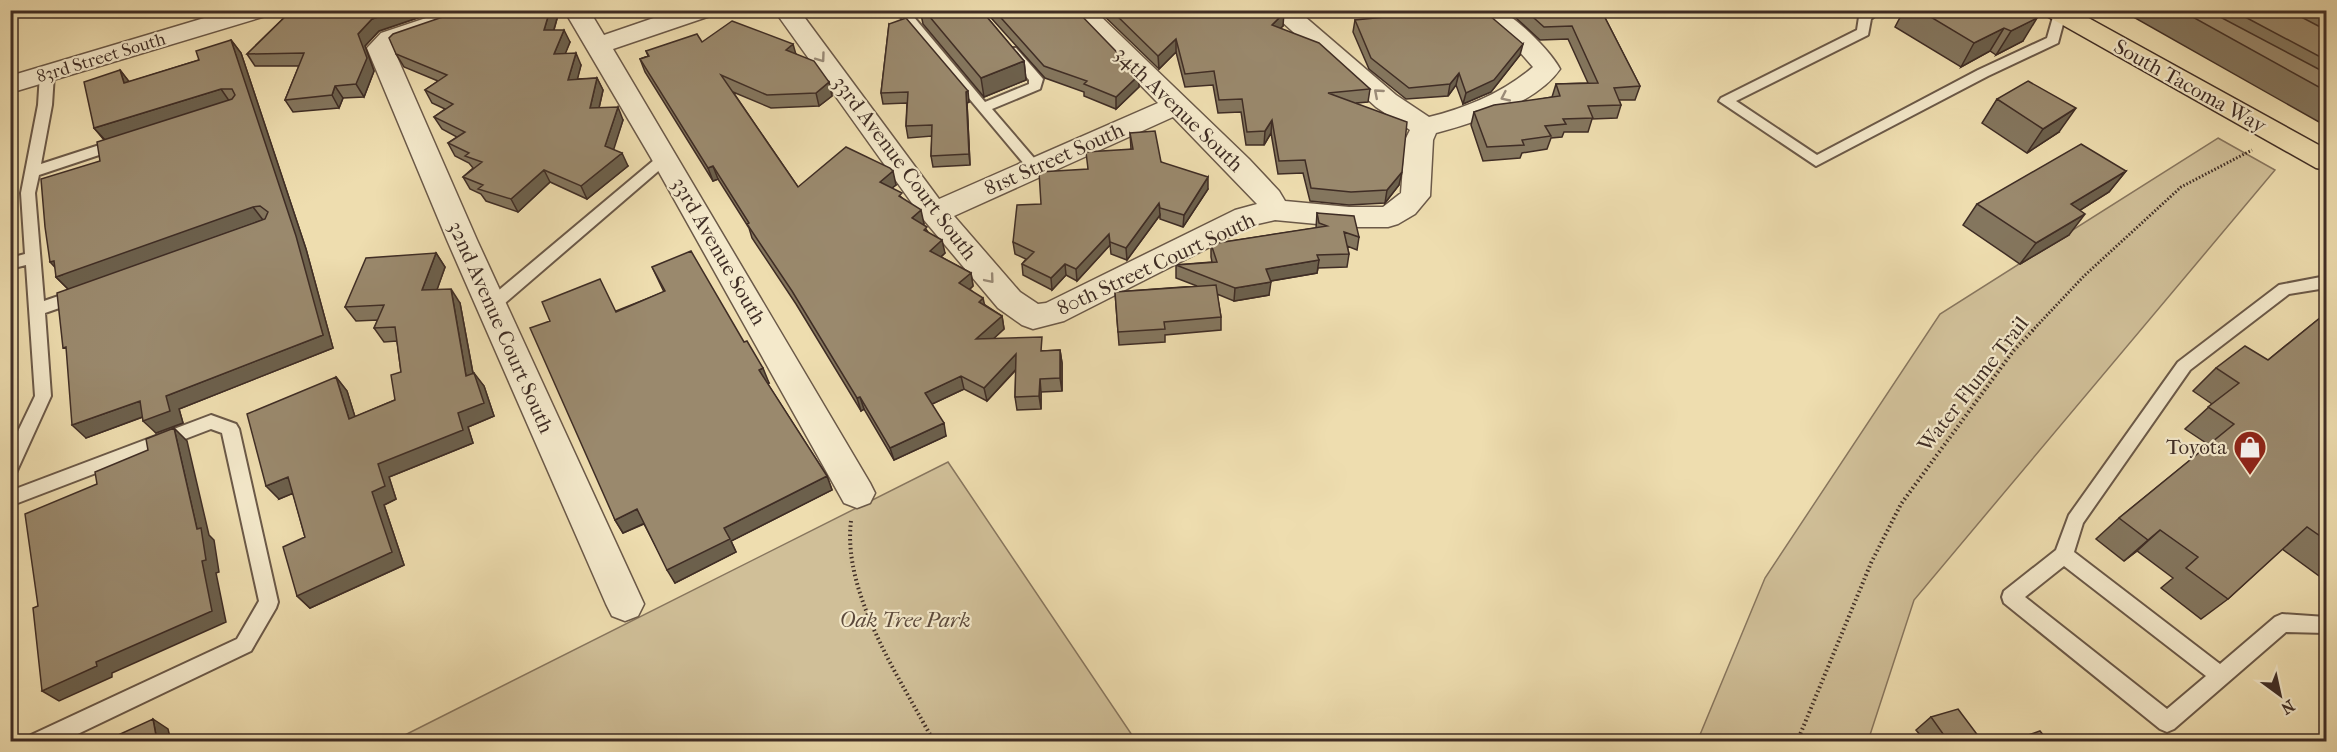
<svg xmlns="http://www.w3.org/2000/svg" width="2337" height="752" viewBox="0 0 2337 752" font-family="'IM FELL French Canon',serif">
	<rect width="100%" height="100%" fill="#eeddaf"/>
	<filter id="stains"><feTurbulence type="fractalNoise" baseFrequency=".00333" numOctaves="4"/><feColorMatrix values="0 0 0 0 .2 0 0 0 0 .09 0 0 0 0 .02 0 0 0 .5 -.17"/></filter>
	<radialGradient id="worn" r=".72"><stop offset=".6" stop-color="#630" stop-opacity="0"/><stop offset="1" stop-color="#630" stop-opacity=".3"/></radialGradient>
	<!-- green -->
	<path fill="#d0bf98" stroke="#88765e" stroke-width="1.5" d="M2218 138 2275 170 1914 600 1868 741 1697 742 1765 578 1940 314Z
		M948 462 1136 741 391 742Z"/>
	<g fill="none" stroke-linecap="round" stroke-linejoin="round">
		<defs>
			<path id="service" d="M895 10H908L985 102 1029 84V80L1004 51 1006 48H1016L1043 79 1040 89 992 109 1040 165 1042 168 1040 171H1030Z
				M1867 10H1883L1871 19 1868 35 1736 101 1817 155 1978 70 2047 38 2055 10H2065L2066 13 2058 43 1988 76 1816 166 1719 101 1721 98 1857 30 1859 17Z
				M47 70 54 74 52 105 41 164 118 139 125 144 123 147 39 175 35 193 44 301 79 289 85 291 87 295 85 299 45 313 51 396 16 473 10 475V448L35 396 26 265 10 269V258L25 254 21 193 38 105 40 74Z
				M665 153 672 158 670 161 498 309H486L484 305 486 301 660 155Z
				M2326 276V288L2289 294 2190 370 2083 523 2074 552 2220 664 2275 617 2282 614 2326 617V633L2286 632 2174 729 2167 732 2160 729 2004 603 2002 597 2004 591 2056 550 2069 515 2178 362 2279 285ZM2064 566 2206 676 2167 709 2025 597Z
				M211 415 236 424 239 429 278 602 276 608 251 651 61 742H28L31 735 237 639 259 601 222 433 211 429 10 506V491Z"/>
			<path id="minor" d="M231 10H272L269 15 10 93V76Z
				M450 10H489L486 15 399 45 394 50 477 240 644 604 638 616 625 621 612 616 606 604 447 240 367 48 381 33Z
				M564 10H589L604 35 677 10H716L713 15 613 49 870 483 875 493 870 503 857 508 844 503 651 158Z
				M774 10H799L939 199 1158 103 1067 10H1094L1249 159 1279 191 1285 201 1349 207H1383L1401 193 1405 140 1410 130 1376 107 1269 10H1297L1396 95 1429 117C1466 108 1504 92 1533 67L1518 50 1469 10C1477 10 1490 8 1498 10 1516 16 1551 52 1560 69 1537 103 1474 123 1436 133L1433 140 1430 196 1415 214 1398 224 1388 227H1349L1275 220 1253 225 1064 321 1033 329 1022 325 998 308 924 220ZM1173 117 1257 204 1235 210 1046 303 1038 304 1020 292 954 216Z"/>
			<path id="primary" d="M2042 10H2074L2326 149V170L2316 168 2045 15Z"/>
		</defs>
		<!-- service casing -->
		<use href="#service" stroke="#6b5948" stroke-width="4"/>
		<!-- minor casing -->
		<use href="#minor" stroke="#6b5948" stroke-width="3"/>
		<!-- primary casing -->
		<use href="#primary" stroke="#3f2d25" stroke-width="3"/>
		<!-- path-far1 -->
		<path stroke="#3f2d25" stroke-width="3" stroke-dasharray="1.5 2" stroke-linecap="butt" d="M2032 331 2084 276 2181 187 2252 150"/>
		<!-- path -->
		<path stroke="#3f2d25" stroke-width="4" stroke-dasharray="1.5 3" stroke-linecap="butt" d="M851 521C842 594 901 680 934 742
			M1797 742 1871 563 1901 504 2014 350 2034 329"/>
		<!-- service -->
		<use href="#service" fill="#f4e9cb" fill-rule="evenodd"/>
		<!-- minor -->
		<use href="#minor" fill="#f4e9cb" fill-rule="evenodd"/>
		<!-- primary -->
		<use href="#primary" fill="#eeddaf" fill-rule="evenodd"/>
	</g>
	<!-- wall -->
	<path fill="#84765e" stroke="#3f2d25" stroke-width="1.5" d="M292 10H441L379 31 365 46 374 71 364 97 343 98 339 108 293 112 285 100 299 66H255L247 54Z
		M920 10H981L1024 61 1026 80 984 97 923 24Z
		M984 10H1076L1139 87 1116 109 1084 96V92L1045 78Z
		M1098 10H1282L1283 26 1280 28 1370 89 1368 102 1357 103 1399 185 1385 203 1349 205 1310 201 1303 173 1278 174 1271 133 1264 145H1246L1241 112 1218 113 1213 85 1185 87 1176 52 1159 69Z
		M1361 10H1483L1520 55 1491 92 1463 104 1456 85 1448 96 1406 99 1369 69 1353 32 1355 20 1371 19Z
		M1503 10H1601L1640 86 1635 100H1619L1621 105 1617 118 1592 119 1588 132H1564L1562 137 1551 138 1547 149 1522 153 1520 158 1483 161 1471 125 1474 112 1552 97 1556 84 1588 83 1568 39 1540 40 1515 17Z
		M1904 10H2025L2023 41 1996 55 1990 51 1961 67 1895 27Z
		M2121 10H2326V126Z
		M558 15 554 30 570 42 565 53 581 65 577 79 597 78 603 90 599 108 623 120 613 149 628 166 587 199 550 182 518 212 486 201 481 194 470 189 463 177 473 168 469 163 455 156 448 143 457 137 442 129 434 117 445 109 432 103 425 90 438 81 404 67 396 54Z
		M889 24 969 102 967 103 970 165 933 167 931 156 932 136 908 138 906 126 907 103 883 104 881 93Z
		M231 40 241 53 306 249 333 348 179 409 183 423 156 433 143 417 86 438 68 289 56 277 100 161 104 140 94 128 120 70 129 82 199 60Z
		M646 51 796 54 829 82 832 96 819 106 771 108 733 92 798 187 896 185 892 188 903 199 924 224 923 225 928 232 945 253 941 257 971 273 973 286 970 289 985 305 1002 316 1004 329 993 339 1043 351 1060 350 1062 363V391L1041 392V409L1017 410 1015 397 1016 370 987 401 964 389 932 404 946 436 894 460 864 409 861 411 796 304 752 238 749 228 718 179 713 181 645 72 640 59 648 56Z
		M1997 99 2059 132 2027 153 1982 123Z
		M1130 133 1161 162 1208 189 1183 227 1160 219V215L1127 260 1111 254 1110 245 1077 281 1066 275 1052 290 1023 275 1022 264 1026 259 1015 254 1013 242 1041 204 1088 169 1131 149Z
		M2126 171 2109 192 2080 210 2069 235 2020 264 1963 225 1977 204Z
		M1317 213 1359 237 1357 250 1347 246 1349 254 1347 267 1318 268 1317 273 1270 281 1269 295 1234 301 1217 294 1221 317V330L1165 335V342L1119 345 1115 292 1197 286 1176 278V265L1212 262 1211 257V244L1316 228Z
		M436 253 445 267 437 289 460 303 473 373 484 386 494 416 468 427 473 443 389 477 396 499 384 505 404 565 310 608 297 596 305 537 293 493 279 499 336 377 347 391 355 417 395 400 401 372 397 341 384 342 374 328 378 320 356 321 345 307Z
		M652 267 744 342 769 383H767L827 476 832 490 731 541 736 552 675 583 644 524 623 533 615 520 550 321 616 311 664 292Z
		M2326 313V581L2282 549 2228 599 2201 619 2161 588 2173 578 2137 551 2124 561 2096 539 2119 518 2209 445 2185 429 2212 404 2193 391 2216 368 2268 360Z
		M1931 717 1982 741H1925L1916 730Z"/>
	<!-- shaded-wall -->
	<path fill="#6c604c" stroke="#3f2d25" stroke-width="1.5" d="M399 10H441L379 31 365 46 374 71 364 97 356 84 358 34 372 19Z
		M550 10H556L558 15 550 43 544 30Z
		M1284 13 1283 26 1271 38 1272 25Z
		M2037 18 2023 41 1996 55 2011 31Z
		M2004 28 1990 51 1961 67 1974 43Z
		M564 30 570 42 560 67 554 54Z
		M1176 39V52L1159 69 1158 56Z
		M231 40 241 53 306 249 333 348 179 409 183 423 156 433 143 421 166 396 323 335Z
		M793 44 797 58 786 50Z
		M1523 44 1520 55 1491 92 1463 104 1466 93Z
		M576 53 581 65 574 93 568 80Z
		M1024 61 1026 80 984 97 981 78Z
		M120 70 131 84 124 83Z
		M1459 73 1456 85 1448 96 1450 84Z
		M1139 75V87L1116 109V97Z
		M597 78 603 90 596 121 590 108Z
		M829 82 832 96 819 106 816 93Z
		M335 86 343 98 339 108 332 95Z
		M221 89 230 102 106 141 94 128Z
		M968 91 969 102 967 103 970 165 969 154 966 92Z
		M618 107 623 120 611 158 605 146Z
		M2076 108 2059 132 2027 153 2043 129Z
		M1272 120 1271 133 1264 145 1265 131Z
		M622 153 628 166 587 199 581 186Z
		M713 166 718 179 713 181 708 168Z
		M544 170 550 182 518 212 511 199Z
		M893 171 896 185 883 195 880 182Z
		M2126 171 2109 192 2055 226 2071 204Z
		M1402 172 1399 185 1385 203 1387 190Z
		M1208 177V189L1183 227 1184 215Z
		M1159 203 1160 215 1127 260 1126 248Z
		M253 207 263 220 69 290 56 277 62 275 50 262Z
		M921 210 924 224 915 231 912 218Z
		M2085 214 2069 235 2020 264 2036 243Z
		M1109 234 1110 245 1077 281 1076 269Z
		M942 240 945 253 933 264 930 251Z
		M436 253 445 267 432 304 422 290Z
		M1319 260 1317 273 1265 282 1266 269Z
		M1065 264 1066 275 1052 290 1051 278Z
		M971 273 973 286 962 296 959 283Z
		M1271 282 1269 295 1234 301 1235 288Z
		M451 289 460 303 476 390 466 376Z
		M983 298 986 311 979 302Z
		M10 300 17 399 10 402Z
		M1002 316 1004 329 978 353 976 339Z
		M1060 350 1062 363V391L1060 378Z
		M1016 354 1018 367 987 401 984 388Z
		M763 368 769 383 765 385 759 370Z
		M474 373 484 386 494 416 468 427 473 443 389 477 396 499 384 505 404 565 310 608 297 596 372 492 378 464 458 413Z
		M961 376 964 389 928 406 925 393Z
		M336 377 347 391 360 433 349 419Z
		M1040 379 1041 392V409L1039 396Z
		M860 397 864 409 861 411 857 398Z
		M140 401 153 413 86 438 72 425Z
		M944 423 946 436 894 460 890 448Z
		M174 428 187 441 209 535 214 540 219 572 216 573 226 622 112 673V677L59 701 42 691 96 662 202 561 197 529Z
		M827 476 832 490 731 541 736 552 675 583 667 570 724 528Z
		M288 477 301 490 279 499 266 486Z
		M637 509 645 523 623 533 615 520Z
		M2160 530 2137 551 2124 561 2148 540Z
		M153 719 168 729 171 741H157Z"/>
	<!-- building -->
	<path fill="#9a896d" stroke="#3f2d25" stroke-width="1.5" d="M292 10H399L372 19 358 34 367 58 356 84 335 86 332 95 285 100 304 53 247 54Z
		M463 10H550L544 30H564L554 54 576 53 568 80 597 78 590 108 618 107 605 146 622 153 581 186 544 170 511 199 478 189 483 185 463 177 482 162 465 156 469 153 448 143 465 132 434 117 453 104 425 90 447 75 396 54 389 38 393 34Z
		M924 10H981L1024 61 981 78Z
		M994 10H1076L1139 75 1116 97 1084 84 1087 81 1044 66Z
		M1111 10H1282L1284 13 1272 25 1319 43 1370 89 1328 93 1407 122 1402 172 1387 190 1351 192 1311 188 1305 160 1279 161 1272 120 1265 131 1247 132 1242 99 1219 100 1214 71 1185 74 1176 39 1158 56Z
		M1377 10H1483L1523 44 1494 80 1466 93 1459 73 1450 84 1409 88 1371 58 1355 20 1386 17Z
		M1525 10H1601L1640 86 1614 88 1621 105 1588 106 1593 118 1563 119 1566 124 1545 126 1551 136 1522 140 1524 145 1487 147 1474 112 1494 105 1560 96 1556 84 1598 83 1572 26 1544 27Z
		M1919 10H2025L2037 18 2011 31 2004 28 1974 43Z
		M2180 10H2207L2326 73V91Z
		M2232 10H2288L2326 30V60Z
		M2314 10H2326V17Z
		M906 18 968 91 966 92 969 154 931 156 932 125 906 126 908 92 881 93 889 24Z
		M732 21 793 44 786 50 814 61 829 82 816 93 767 95 721 75 798 187 846 147 890 168 893 171 880 182 902 193 899 196 920 209 921 210 912 218 927 227 924 230 942 240 930 251 971 273 959 283 983 298 979 302 1002 316 976 339 1042 337 1041 351 1060 350V378L1040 379 1039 396 1015 397 1016 354 984 388 961 376 925 393 944 423 890 448 860 397 857 398 792 291 747 224 749 223 713 166 708 168 640 59 649 56 646 51 697 34 702 42Z
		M231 40 296 236 323 335 166 396 170 411 143 421 140 401 72 425 66 347 63 348 57 293 265 219 268 212 260 206 253 207 56 277 54 261 50 262 45 227 41 179 100 161 97 142 232 99 235 95 232 89H221L94 128 84 82 120 70 124 83 199 60 196 51Z
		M2028 81 2076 108 2043 129 1997 99Z
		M1155 131 1161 162 1208 177 1184 215 1160 208 1159 203 1126 248 1110 242 1109 234 1076 269 1065 264 1051 278 1022 264 1034 252 1013 242 1017 205 1041 204 1039 172 1088 169 1086 152 1133 149 1130 133Z
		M2081 144 2126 171 2071 204 2085 214 2036 243 1977 204Z
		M1317 213 1354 216 1359 237 1344 232 1349 254 1317 255 1319 260 1266 269 1271 282 1235 288 1176 265 1217 262 1211 244 1327 226 1319 223Z
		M691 251 744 342 747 341 763 368 759 370 827 476 724 528 730 539 667 570 637 509 615 520 530 328 550 321 542 302 600 279 616 312 665 291 652 267Z
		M436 253 422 290 451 289 466 376 474 373 484 403 458 413 463 430 378 464 385 486 372 492 392 552 297 596 283 547 305 537 288 477 266 486 247 414 336 377 349 419 395 400 391 375 401 372 395 327 374 328 384 305 345 307 366 258Z
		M1216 285 1221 317 1164 322 1165 329 1118 332 1115 292Z
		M2326 313V540L2307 527 2228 599 2186 568 2198 557 2160 530 2148 540 2119 518 2234 424 2208 407 2239 383 2216 368 2245 346 2268 360Z
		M174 428 197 529 201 528 206 560 202 561 212 611 96 662 97 666 42 691 33 608 38 606 25 514 97 484 95 472 148 450 146 439Z
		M1958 709 1982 741H1948L1931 717Z
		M153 719 157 741H105Z
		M2040 731 2048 741H2011Z"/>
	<!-- one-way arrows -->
	<defs><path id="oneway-chevron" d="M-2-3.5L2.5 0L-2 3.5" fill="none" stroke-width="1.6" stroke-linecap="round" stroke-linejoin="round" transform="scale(1.5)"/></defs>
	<g stroke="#9a8b78">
		<use href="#oneway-chevron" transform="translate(821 58) rotate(54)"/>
		<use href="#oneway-chevron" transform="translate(1378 93) rotate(-139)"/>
		<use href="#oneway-chevron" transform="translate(1505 97) rotate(155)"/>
		<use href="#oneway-chevron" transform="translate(990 279) rotate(50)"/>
	</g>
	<!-- icons -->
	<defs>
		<symbol id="shop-pin" viewBox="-11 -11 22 30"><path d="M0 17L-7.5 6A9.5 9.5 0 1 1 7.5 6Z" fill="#8f2418" stroke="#f4e9cb"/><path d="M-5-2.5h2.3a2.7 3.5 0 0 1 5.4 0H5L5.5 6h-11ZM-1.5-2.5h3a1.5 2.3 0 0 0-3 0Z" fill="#fff"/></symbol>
	</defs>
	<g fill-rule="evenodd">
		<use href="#shop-pin" x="2231" y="428" width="38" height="52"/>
	</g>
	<g text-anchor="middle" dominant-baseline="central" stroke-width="4.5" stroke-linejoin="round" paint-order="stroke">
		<!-- far-street labels -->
		<g font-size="18" fill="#3f2d25" stroke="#f4e9cb">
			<text transform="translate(101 58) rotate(-17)">83rd Street South</text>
		</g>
		<!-- street labels -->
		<g font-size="21" fill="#3f2d25" stroke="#f4e9cb">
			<text transform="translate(2190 86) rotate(29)">South Tacoma Way</text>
			<text transform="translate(1179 109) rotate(44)">34th Avenue South</text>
			<text transform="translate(1054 159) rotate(-24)">81st Street South</text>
			<text transform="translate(905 168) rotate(53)">33rd Avenue Court South</text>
			<text transform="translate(719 251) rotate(60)">33rd Avenue South</text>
			<text transform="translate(1156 264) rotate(-25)">80th Street Court South</text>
			<text transform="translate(501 327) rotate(66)">32nd Avenue Court South</text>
			<text transform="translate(1973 384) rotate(-52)">Water Flume Trail</text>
		</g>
		<!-- poi labels -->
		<g font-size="21" fill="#3f2d25" stroke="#f4e9cb" text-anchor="end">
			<text x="2227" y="447">Toyota</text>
		</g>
		<!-- park labels -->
		<g font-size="21" font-style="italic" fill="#5c4a3c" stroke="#f4e9cb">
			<text x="905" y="620">Oak Tree Park</text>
		</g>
	</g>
	<!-- margin -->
	<rect width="2337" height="752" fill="none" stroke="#eeddaf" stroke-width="36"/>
	<rect x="12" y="12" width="2313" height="728" fill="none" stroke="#3f2d25" stroke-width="3"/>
	<rect x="18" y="18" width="2301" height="716" fill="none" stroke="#3f2d25" stroke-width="1.5"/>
	<!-- north arrow -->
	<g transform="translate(2280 695) rotate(147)" stroke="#f4e9cb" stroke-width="4.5" paint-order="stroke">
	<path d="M0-4.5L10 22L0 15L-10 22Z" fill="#3f2d25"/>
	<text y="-9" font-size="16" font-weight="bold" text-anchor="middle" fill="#3f2d25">N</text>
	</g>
	<rect width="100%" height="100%" filter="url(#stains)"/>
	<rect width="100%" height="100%" fill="url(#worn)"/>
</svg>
